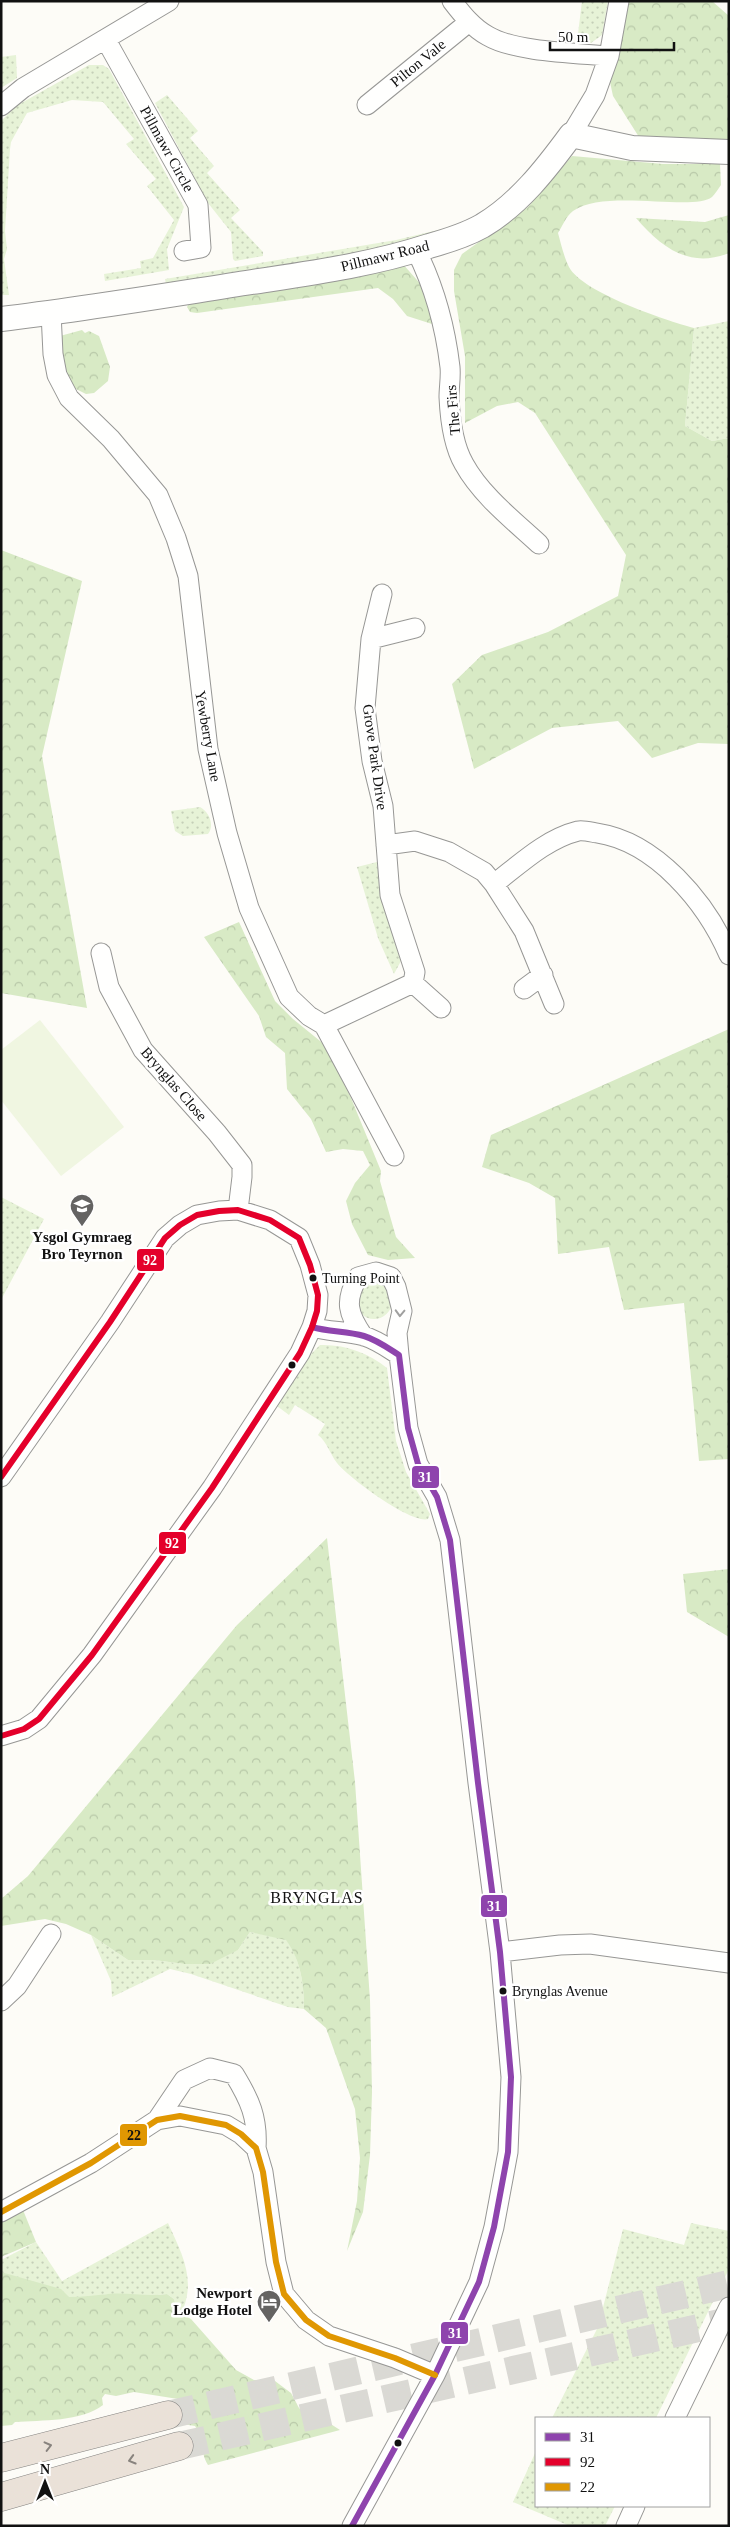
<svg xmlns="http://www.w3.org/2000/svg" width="730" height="2527" viewBox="0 0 730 2527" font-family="Georgia,serif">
	<defs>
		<pattern id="grass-dots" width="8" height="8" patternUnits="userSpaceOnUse" patternTransform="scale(1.25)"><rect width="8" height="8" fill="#e7f3d7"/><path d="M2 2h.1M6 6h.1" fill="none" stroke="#c5cfb8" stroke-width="1.8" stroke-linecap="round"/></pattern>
		<pattern id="forest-crowns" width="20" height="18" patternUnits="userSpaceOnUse" patternTransform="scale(1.25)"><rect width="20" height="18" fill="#d8eac5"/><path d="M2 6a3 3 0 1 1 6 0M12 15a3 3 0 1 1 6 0" fill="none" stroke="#b8c8a8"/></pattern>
	</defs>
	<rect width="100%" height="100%" fill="#fdfcf7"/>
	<!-- grass -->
	<path fill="url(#grass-dots)" d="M582 1H608L602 35 591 43 577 42Z
		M16 55 17 78 1 88V57Z
		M89 65H103L109 69 184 207 167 249 169 270 105 281 104 274 141 268 140 261 153 258 174 220 147 186 156 179 126 144 134 139 103 102 72 100 27 113 11 142 10 149 5 231 7 249 4 259 9 295H2L1 121 16 106Z
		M167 95 198 131 190 138 214 166 207 173 240 210 231 218 263 252V256L235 261 233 259 231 232 208 203 155 103Z
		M459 225 399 246 166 284 165 279 396 240Z
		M729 321V438L712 441 685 426 694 328Z
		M200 807C209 812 215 825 208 834L183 836 175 831 171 811Z
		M377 862 385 911 401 961 394 974 378 938 357 867Z
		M1 1197 44 1219 1 1300Z
		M356 1301a18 18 0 1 1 36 0a18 18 0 1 1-36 0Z
		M320 1345C344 1344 369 1353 387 1368L396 1441 406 1472 430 1514 428 1519C411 1524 349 1478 337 1463 330 1454 327 1442 318 1435L325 1424 295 1405 289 1415 277 1406 312 1353Z
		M250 1932 286 1939C301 1961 304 1984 304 2009L288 2007 191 1974 170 1969 112 1997 111 1981 91 1935 128 1960H154L184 1964 238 1950Z
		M168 2223C182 2254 197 2280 181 2314L178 2312 174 2299 167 2294 147 2296 107 2294 94 2297H69L1 2272V2260L36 2242 62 2281Z
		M691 2223 729 2231V2269L656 2418H552L598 2327 623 2229 684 2245Z
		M536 2451V2506H615L605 2526H570L513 2502Z"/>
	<!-- forest -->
	<path fill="url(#forest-crowns)" d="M626 1H712L729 16V141L639 137 613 96 610 82Z
		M572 156 663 164H720L721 185C718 189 715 194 712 197 693 212 605 188 573 211 566 216 562 227 558 233 561 244 564 257 569 267 583 293 665 320 694 328L685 426 712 441 729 438V744L698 743 652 758 618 721 552 728 474 769 452 684 482 655 548 632 618 596 626 555 535 413 518 402 497 406 465 423V356L454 291V270L462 254 528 207Z
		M729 215V253C689 269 661 247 636 218L705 222Z
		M402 263 424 288 425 300 435 313 432 324 407 316 393 299 378 288 197 313 190 312 187 307 190 301Z
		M82 330 85 333 89 331 99 336 110 367 108 381 94 393 86 394 72 387 63 371 60 336Z
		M1 550 82 581 42 756 87 1008 1 993Z
		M239 922 275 1001 293 1019 325 1045 351 1098 381 1171 380 1181 396 1237 415 1258 388 1260 368 1255 352 1224 346 1201 355 1183 370 1165 363 1151 343 1149 326 1152 311 1119 287 1089 285 1053 266 1037 259 1016 204 937Z
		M729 1029V1459L699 1461 684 1303 624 1310 609 1247 558 1254 555 1198 529 1183 482 1167 491 1135Z
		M327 1538 355 1782 370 2000 372 2092 370 2155 363 2212 347 2251 357 2201 360 2158 355 2109 326 2028 304 2009C304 1984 301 1961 286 1940L250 1932 238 1950 210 1964H184L154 1960H128L91 1935 66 1924 45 1919 1 1926V1899L28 1876 237 1625Z
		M729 1569V1637L687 1612 683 1574Z
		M23 2210 36 2242 1 2257V2221Z
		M1 2272 61 2289 69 2297C83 2297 95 2295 108 2294 128 2292 146 2297 167 2294L174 2299 178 2312 191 2319 236 2370 254 2380 275 2381 291 2393 299 2408 312 2421H326L340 2430 208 2465C199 2450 206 2442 195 2426L176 2423 175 2410 180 2406 178 2399 134 2392 116 2396 105 2394 102 2398 103 2405C81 2422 42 2420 15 2422L12 2425 1 2426Z"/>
	<!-- pitch -->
	<path fill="#f0f6e1" d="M40 1020 124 1127 61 1176 1 1100V1050Z"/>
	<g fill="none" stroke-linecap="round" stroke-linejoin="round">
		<!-- motorway-tunnel -->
		<path stroke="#dad9d4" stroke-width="28" stroke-dasharray="28 14" stroke-linecap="butt" d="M168 2415 729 2284
			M179 2446 729 2321"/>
		<defs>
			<path id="minor" d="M452 1C462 14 473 28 488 36 515 52 576 53 609 56
				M106 40 198 205 201 248 184 251
				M367 105 469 22
				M1 106 23 88 169 1
				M571 135 595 95 609 56 619 1
				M416 250C435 288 445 325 450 367 451 377 449 387 449 397 450 419 453 445 464 464 481 495 513 520 539 544
				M51 313 53 354 57 375 69 398 111 439 158 495 176 538 188 576 208 749 227 833 249 908 289 997 309 1016 324 1025 394 1156
				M371 639 415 628
				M386 845 415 841 449 852 484 872 494 884 524 931 554 1004
				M494 884C520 864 546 839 578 831 583 830 591 832 597 833 656 842 706 902 729 955
				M101 953 109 987 143 1050 217 1133 242 1165V1177L238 1210
				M413 983 441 1008
				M524 989 543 975
				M324 1025 413 983 415 972 390 895 383 806 372 761 365 708 371 639 382 594
				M312 1327C329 1332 347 1331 364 1336 377 1340 388 1348 399 1355L408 1428 418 1464 437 1497 450 1540 478 1783 500 1952 511 2077 508 2152 494 2227 479 2282 435 2375 352 2526
				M363 1336C348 1314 344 1301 358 1277L376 1272 391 1277 396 1287 402 1311 397 1333 399 1355
				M1 1477 110 1322 165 1238 180 1225 197 1215 219 1211 238 1210 270 1220 299 1238 310 1265 318 1295 317 1311 312 1327 300 1353 212 1488 92 1655 39 1719 24 1729 1 1736
				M500 1952 560 1945 590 1944 729 1963
				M1 2001 17 1986 51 1934
				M157 2120 184 2080 210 2068 234 2074C250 2100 258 2118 256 2148
				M1 2212 91 2163 157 2120 180 2116 226 2125 241 2134 256 2148 263 2172 276 2262 284 2294 306 2320 329 2336 395 2358 435 2375
				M675 2418 729 2307
				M626 2526 635 2506"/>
			<path id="tertiary" d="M1 319C85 309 168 295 252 282 311 273 371 265 429 246 447 241 466 235 482 226 519 204 546 169 571 135L632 148 729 152"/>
			<path id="motorway" d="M1 2458 168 2415
				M1 2497 179 2446"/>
		</defs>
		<!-- minor casing -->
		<use href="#minor" stroke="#979795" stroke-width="21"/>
		<!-- tertiary casing -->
		<use href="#tertiary" stroke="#979795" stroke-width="26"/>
		<!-- motorway casing -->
		<use href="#motorway" stroke="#858482" stroke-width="29"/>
		<!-- minor -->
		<use href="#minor" stroke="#fffffe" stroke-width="19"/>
		<!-- tertiary -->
		<use href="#tertiary" stroke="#fffffe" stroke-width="24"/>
		<!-- motorway -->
		<use href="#motorway" stroke="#eae1d8" stroke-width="28"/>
		<defs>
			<path id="bus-1" d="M312 1327C329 1332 347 1331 364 1336 377 1340 388 1348 399 1355L408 1428 418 1464 437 1497 450 1540 478 1783 500 1952 511 2077 508 2152 494 2227 479 2282 435 2375 352 2526"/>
			<path id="bus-2" d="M1 1477 110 1322 165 1238 180 1225 197 1215 219 1211 238 1210 270 1220 299 1238 310 1265 318 1295 317 1311 312 1327 300 1353 212 1488 92 1655 39 1719 24 1729 1 1736"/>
			<path id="bus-3" d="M1 2212 91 2163 157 2120 180 2116 226 2125 241 2134 256 2148 263 2172 276 2262 284 2294 306 2320 329 2336 395 2358 435 2375"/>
		</defs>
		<!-- bus-1 casing -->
		<use href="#bus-1" stroke="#fff" stroke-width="10"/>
		<!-- bus-2 casing -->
		<use href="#bus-2" stroke="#fff" stroke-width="10"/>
		<!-- bus-3 casing -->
		<use href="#bus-3" stroke="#fff" stroke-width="10"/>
		<!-- bus-1 -->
		<use href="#bus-1" stroke="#8e44ad" stroke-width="6"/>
		<!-- bus-2 -->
		<use href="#bus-2" stroke="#e4002b" stroke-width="6"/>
		<!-- bus-3 -->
		<use href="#bus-3" stroke="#e09702" stroke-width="6"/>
	</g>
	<!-- one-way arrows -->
	<defs><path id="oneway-chevron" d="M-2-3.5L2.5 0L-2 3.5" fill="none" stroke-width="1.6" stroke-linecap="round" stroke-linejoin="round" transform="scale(1.25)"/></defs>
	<use stroke="#a0a09f" href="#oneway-chevron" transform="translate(400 1313) rotate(92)"/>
	<g stroke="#88837e">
		<use href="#oneway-chevron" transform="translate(48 2446) rotate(-14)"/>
		<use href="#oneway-chevron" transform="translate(132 2460) rotate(164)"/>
	</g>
	<!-- icons -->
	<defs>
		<symbol id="school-pin" viewBox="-11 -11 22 30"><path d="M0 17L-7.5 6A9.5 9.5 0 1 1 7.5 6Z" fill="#646362" stroke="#fff"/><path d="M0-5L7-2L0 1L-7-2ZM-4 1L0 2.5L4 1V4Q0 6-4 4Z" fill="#fff"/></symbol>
		<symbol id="hotel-pin" viewBox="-11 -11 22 30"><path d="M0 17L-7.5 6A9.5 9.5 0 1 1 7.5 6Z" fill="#646362" stroke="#fff"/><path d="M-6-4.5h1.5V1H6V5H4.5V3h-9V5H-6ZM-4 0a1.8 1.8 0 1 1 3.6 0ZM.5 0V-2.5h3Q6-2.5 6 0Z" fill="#fff"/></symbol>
	</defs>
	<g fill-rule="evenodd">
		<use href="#school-pin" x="68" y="1192" width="28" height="38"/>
		<use href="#hotel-pin" x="255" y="2288" width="28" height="38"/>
	</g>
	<!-- markers -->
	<g fill="#111" stroke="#fff" stroke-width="2">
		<circle cx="313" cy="1278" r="4.5"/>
		<circle cx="292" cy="1365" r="4.5"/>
		<circle cx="503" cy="1991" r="4.5"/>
		<circle cx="398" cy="2443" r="4.5"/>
	</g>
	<g text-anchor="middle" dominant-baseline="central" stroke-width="5" stroke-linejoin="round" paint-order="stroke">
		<!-- bus labels -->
		<g font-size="14" fill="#111" stroke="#fff" text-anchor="start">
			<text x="322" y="1278">Turning Point</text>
			<text x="512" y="1991">Brynglas Avenue</text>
		</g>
		<!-- street labels -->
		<g font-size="15" fill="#111" stroke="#fff">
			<text transform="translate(418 63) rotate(-39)">Pilton Vale</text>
			<text transform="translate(167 149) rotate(61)">Pillmawr Circle</text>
			<text transform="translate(385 256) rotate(-14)">Pillmawr Road</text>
			<text transform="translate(453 410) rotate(-95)">The Firs</text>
			<text transform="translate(208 736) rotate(80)">Yewberry Lane</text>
			<text transform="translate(375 757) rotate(82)">Grove Park Drive</text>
			<text transform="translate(174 1084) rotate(49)">Brynglas Close</text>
		</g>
		<!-- poi labels -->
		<g font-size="15" font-weight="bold" fill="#111" stroke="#fff">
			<text x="82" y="1237">Ysgol Gymraeg<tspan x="82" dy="17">Bro Teyrnon</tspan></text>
			<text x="252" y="2293" text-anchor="end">Newport<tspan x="252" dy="17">Lodge Hotel</tspan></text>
		</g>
		<!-- neighbourhood labels -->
		<g font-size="16" letter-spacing="1" fill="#111" stroke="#fff">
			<text x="317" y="1897">BRYNGLAS</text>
		</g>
	</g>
	<g stroke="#fff" stroke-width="2">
		<rect x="136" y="1248" width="29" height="24" rx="5" fill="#e4002b"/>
		<rect x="411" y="1465" width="29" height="24" rx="5" fill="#8e44ad"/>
		<rect x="158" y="1531" width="29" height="24" rx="5" fill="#e4002b"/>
		<rect x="480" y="1894" width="28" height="24" rx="5" fill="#8e44ad"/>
		<rect x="119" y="2123" width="29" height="24" rx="5" fill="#e09702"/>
		<rect x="440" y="2321" width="29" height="24" rx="5" fill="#8e44ad"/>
	</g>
	<g font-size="14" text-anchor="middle" font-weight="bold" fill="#fff">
		<text x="150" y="1265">92</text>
		<text x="425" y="1482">31</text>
		<text x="172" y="1548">92</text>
		<text x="494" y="1911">31</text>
		<text x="455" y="2338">31</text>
	</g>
	<g font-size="14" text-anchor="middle" font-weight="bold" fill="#111">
		<text x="134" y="2140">22</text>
	</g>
	<!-- border -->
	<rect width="730" height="2527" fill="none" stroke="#111111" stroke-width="5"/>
	<!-- legend -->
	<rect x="535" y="2417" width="175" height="90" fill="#ffffff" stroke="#a0a0a0"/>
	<rect x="545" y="2433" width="25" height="8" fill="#8e44ad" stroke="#a0a0a0"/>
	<text x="580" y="2442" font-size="15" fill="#111111">31</text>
	<rect x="545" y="2458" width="25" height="8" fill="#e4002b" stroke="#a0a0a0"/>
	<text x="580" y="2467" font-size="15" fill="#111111">92</text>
	<rect x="545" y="2483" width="25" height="8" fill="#e09702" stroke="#a0a0a0"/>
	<text x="580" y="2492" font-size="15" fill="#111111">22</text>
	<!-- north arrow -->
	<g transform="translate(45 2482)" stroke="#ffffff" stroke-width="4" paint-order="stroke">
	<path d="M0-4L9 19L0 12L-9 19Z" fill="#111111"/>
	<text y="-8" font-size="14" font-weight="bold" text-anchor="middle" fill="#111111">N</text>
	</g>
	<!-- scale -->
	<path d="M550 42v8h124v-8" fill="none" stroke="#111111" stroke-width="2.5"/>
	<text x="558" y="42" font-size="15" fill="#111111" stroke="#ffffff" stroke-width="4" paint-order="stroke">50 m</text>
</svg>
